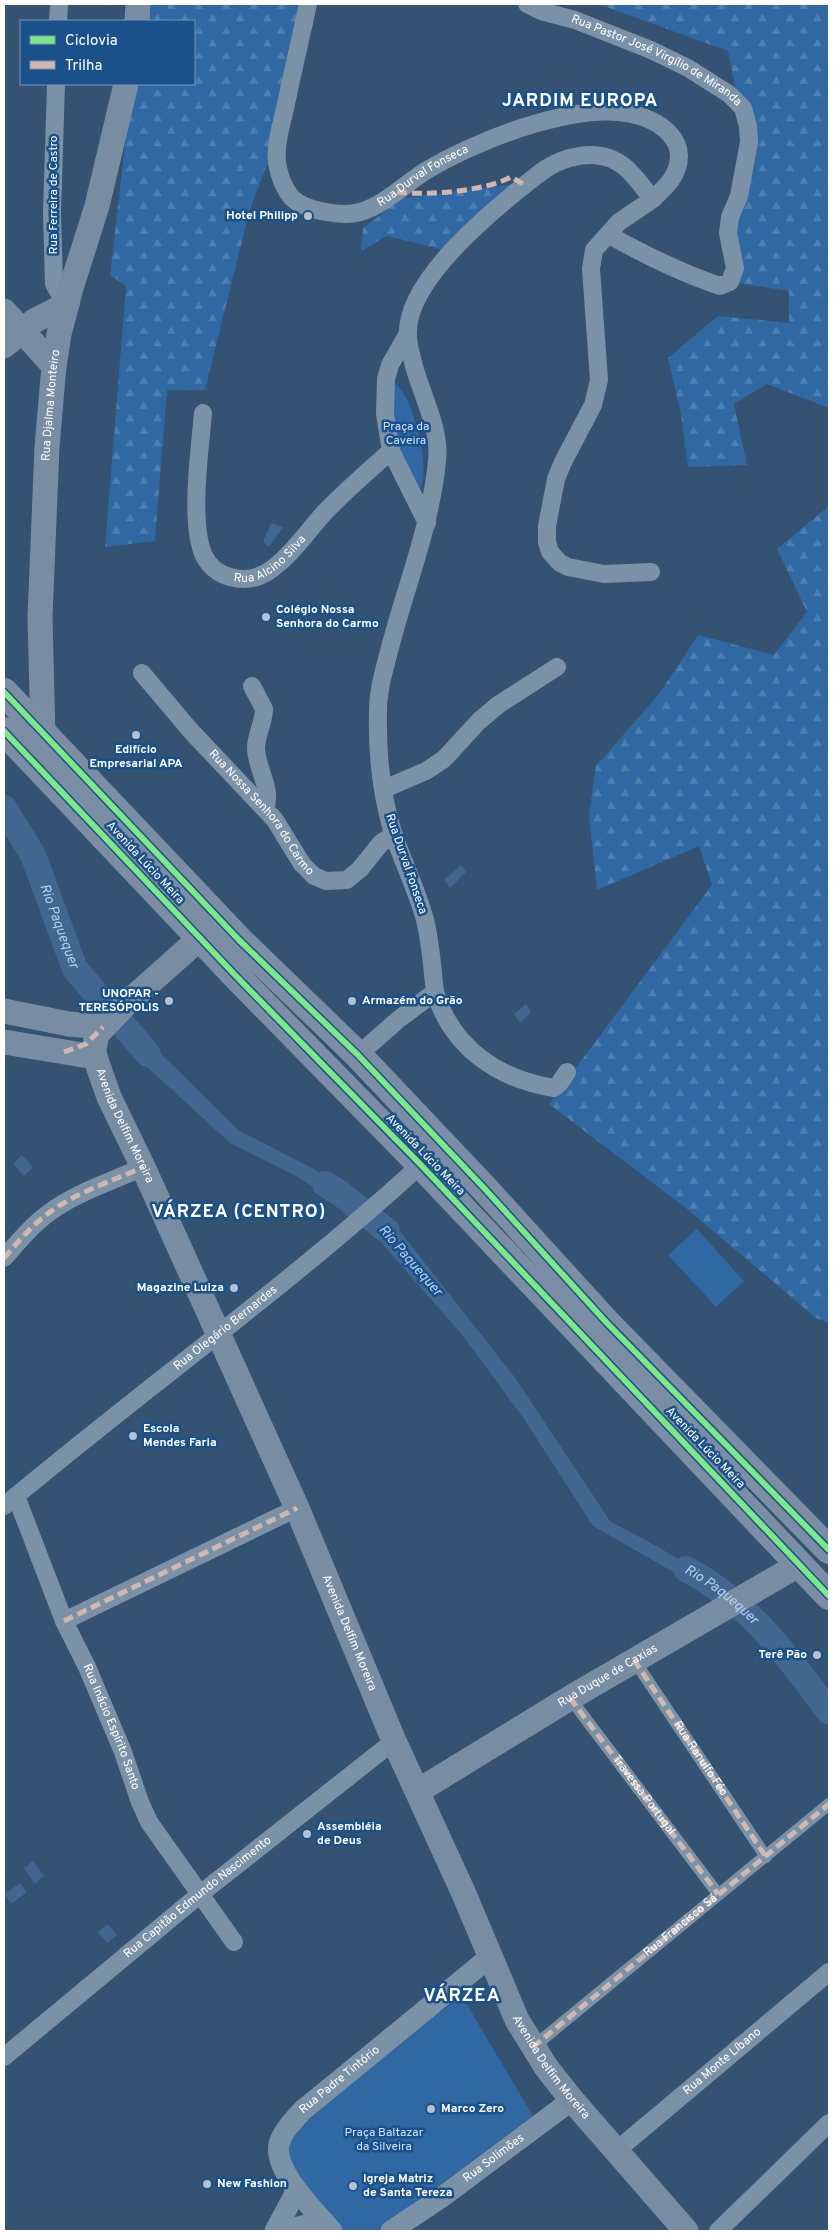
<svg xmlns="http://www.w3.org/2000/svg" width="833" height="2235" viewBox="0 0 833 2235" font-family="Overpass,sans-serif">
	<defs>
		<pattern id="forest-firs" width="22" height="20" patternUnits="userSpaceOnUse" patternTransform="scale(1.25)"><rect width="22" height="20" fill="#2f68a2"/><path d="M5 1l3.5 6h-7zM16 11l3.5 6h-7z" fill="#4e7fb0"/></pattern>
	</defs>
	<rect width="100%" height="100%" fill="#345272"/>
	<!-- forest -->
	<path fill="url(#forest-firs)" d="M141 4H306L278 136 250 209 205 390H167L155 541 105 547 126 286 110 275 132 84H194V21H139Z
		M598 4H829V408L767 384 734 404 747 465 688 467 681 415 668 358 718 316 789 323V291L731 282 734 184 748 150 728 51Z
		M515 184 444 250 387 236 361 251 363 228 403 198Z
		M829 506V1323L816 1318 687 1209 549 1104 712 885 699 846 597 890 589 815 596 766 659 694 698 635 774 655 807 612 777 549Z"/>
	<!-- park -->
	<path fill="#2f68a2" d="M392 382C413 389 434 480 418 491L398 451 390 384Z
		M697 1229 744 1281 716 1307 668 1255Z
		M462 1996 533 2116 377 2231H336L293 2177 286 2135 299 2116Z"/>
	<!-- water -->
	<path fill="#416790" d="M271 523 283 527 269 547 263 542Z
		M461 865 466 872 450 888 444 880Z
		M526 1004 531 1012 520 1023 514 1014Z
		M129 1022 238 1130 312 1168 361 1199 349 1210 298 1177 230 1143 134 1055 117 1036Z
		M22 1155 33 1167 24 1176 13 1164Z
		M377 1210 399 1230 516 1379 610 1521 660 1548 721 1586 708 1592 593 1526 524 1419 463 1336 365 1224Z
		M33 1861 44 1876 35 1884 24 1868Z
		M20 1883 27 1892 11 1904 5 1894Z
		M108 1924 117 1935 107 1943 98 1932Z"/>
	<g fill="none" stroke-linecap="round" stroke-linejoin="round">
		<!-- river -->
		<g stroke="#416790" stroke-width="26">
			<path id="s1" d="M4 808 33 855 75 969 148 1054"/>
			<path d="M325 1184 340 1193 387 1231"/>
			<path id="s2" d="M686 1569C747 1601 790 1658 829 1712"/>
		</g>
		<!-- pedestrian -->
		<g stroke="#7b91a6" stroke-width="12">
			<path d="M634 1660 766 1857"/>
			<path id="s3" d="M570 1698 718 1894"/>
			<path id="s4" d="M533 2047 829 1804"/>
		</g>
		<!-- minor -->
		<g stroke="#7b91a6" stroke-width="18">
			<path id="s5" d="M308 4C301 37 293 70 286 104 282 122 275 144 277 163 279 174 284 189 292 198 305 211 343 217 360 212 384 205 404 185 424 172 474 141 593 92 650 120 664 126 679 139 679 156 679 175 666 187 653 199"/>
			<path id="s6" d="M527 4 541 11 575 20 651 50 688 68 729 94 743 108 748 126 749 142 739 196 730 217 728 233 735 268 730 282 720 286C681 273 645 255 609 235"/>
			<path d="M58 21 59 4"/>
			<path d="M56 84 52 213 54 284 58 291 71 288"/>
			<path d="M407 335 390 365 386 379 385 414 391 451 427 523"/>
			<path id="s7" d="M203 413C200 449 189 523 204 556 209 566 219 574 230 577 244 581 257 579 269 571 291 556 307 532 324 513 345 491 368 471 391 451"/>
			<path id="s8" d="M142 673 190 730 275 820 302 864 314 876 326 881 347 880 360 869 381 843 394 835"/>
			<path d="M252 686 264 709C264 722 256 735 256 748 256 768 273 789 265 809"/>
			<path d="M384 789 426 771 444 759 479 721 498 705 557 667"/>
			<path d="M435 992C452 1047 497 1079 554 1088L559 1084 567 1072"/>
			<path d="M358 1055 399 1019 435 992C432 968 431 943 425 920 417 890 403 862 393 833 381 794 377 751 378 711 378 687 386 664 392 640 408 581 431 523 437 461 441 430 422 396 414 366 412 357 408 346 408 336 404 281 496 207 536 176 560 156 599 145 626 168 636 177 644 189 653 199L619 222 594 250 591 269 599 380 593 405 563 462 556 479 547 526V542L550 552 560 563 568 567 604 574 651 572"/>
			<path d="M4 1258C18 1242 32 1225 50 1212 77 1192 113 1181 143 1167"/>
			<path id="s9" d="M16 1496 64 1621 87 1667 123 1752 140 1802 149 1822 234 1942"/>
			<path id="s10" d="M4 1506C149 1384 304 1275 442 1145"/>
			<path d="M64 1621 297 1508"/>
			<path id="s11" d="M4 2057 199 1895 394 1741"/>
			<path id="s12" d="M616 2151 829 1972"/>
			<path d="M718 2231 829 2123"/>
		</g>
		<!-- tertiary -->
		<g stroke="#7b91a6" stroke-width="21">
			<path d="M275 2231 297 2190"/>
			<path d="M282 2231 323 2221"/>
			<path id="s13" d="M332 2231C316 2212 273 2171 279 2144 283 2130 294 2120 303 2110L490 1957"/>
			<path id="s14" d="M391 2231 442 2197 572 2100"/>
		</g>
		<!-- secondary -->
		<g stroke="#788ca2" stroke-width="25">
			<path d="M137 21 138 4"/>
			<path d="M4 311 54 366"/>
			<path d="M4 346 34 321 67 304"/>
			<path id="s15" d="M43 735 40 617 47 447 54 366 59 334 71 288 97 206 126 84"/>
			<path id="s16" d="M200 938 126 1004 97 1034 94 1049 95 1057 109 1097 143 1167 297 1508 394 1741 464 1894 517 2020 546 2067 572 2100 686 2231"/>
			<path d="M4 1011 69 1024 103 1027"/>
			<path d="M4 1042 95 1057"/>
			<path id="s17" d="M418 1791 570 1698 800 1564"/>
		</g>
		<!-- primary -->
		<path stroke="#7b8ea5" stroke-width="28" d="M4 692 239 940 358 1055 484 1188 606 1322 829 1550
			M4 731 236 976 421 1165 829 1596"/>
		<!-- quiet -->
		<g stroke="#d1b7ad" stroke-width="5" stroke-dasharray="10 5" stroke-linecap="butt">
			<path d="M397 192C427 196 485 191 511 177L525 185"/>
			<path d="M64 1052 86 1044 103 1027"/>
			<path d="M4 1258C18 1242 32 1225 50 1212 77 1192 113 1181 143 1167"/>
			<path d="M64 1621 297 1508"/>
			<path id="s18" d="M634 1660 766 1857"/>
			<path d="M570 1698 718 1894"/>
			<path d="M533 2047 829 1804"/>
		</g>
		<defs>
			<path id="cycleway" d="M4 692 239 940 358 1055 484 1188 606 1322 829 1550
				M4 731 236 976 421 1165 829 1596"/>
		</defs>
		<!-- cycleway casing -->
		<use href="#cycleway" stroke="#1b518b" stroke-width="9"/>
		<!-- cycleway -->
		<use href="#cycleway" stroke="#7ce984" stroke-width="6"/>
	</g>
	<!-- markers -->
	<g fill="#b8c2ce" stroke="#1b518b" stroke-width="2">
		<circle cx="308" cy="216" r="5"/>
		<circle cx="266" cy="617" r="5"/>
		<circle cx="136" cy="735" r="5"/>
		<circle cx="169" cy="1001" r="5"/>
		<circle cx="352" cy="1001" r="5"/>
		<circle cx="234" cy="1288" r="5"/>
		<circle cx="133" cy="1436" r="5"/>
		<circle cx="817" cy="1655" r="5"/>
		<circle cx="307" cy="1834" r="5"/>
		<circle cx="431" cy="2109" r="5"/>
		<circle cx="207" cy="2184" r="5"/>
		<circle cx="353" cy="2186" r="5"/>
	</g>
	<g text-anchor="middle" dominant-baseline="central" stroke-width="5" stroke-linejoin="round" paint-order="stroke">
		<!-- street labels -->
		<g font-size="12" fill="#fff" stroke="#1b518b">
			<text stroke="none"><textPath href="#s6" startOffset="142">Rua Pastor José Virgílio de Miranda</textPath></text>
			<text stroke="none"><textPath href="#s5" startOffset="345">Rua Durval Fonseca</textPath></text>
			<text transform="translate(54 195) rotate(-90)">Rua Ferreira de Castro</text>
			<text stroke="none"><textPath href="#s15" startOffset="330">Rua Djalma Monteiro</textPath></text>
			<text stroke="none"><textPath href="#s7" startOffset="225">Rua Alcino Silva</textPath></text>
			<text stroke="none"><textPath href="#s8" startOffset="184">Rua Nossa Senhora do Carmo</textPath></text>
			<text transform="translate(145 863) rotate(47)">Avenida Lúcio Meira</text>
			<text transform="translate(406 864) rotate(71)">Rua Durval Fonseca</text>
			<text stroke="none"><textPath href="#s16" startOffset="239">Avenida Delfim Moreira</textPath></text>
			<text transform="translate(425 1155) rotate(46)">Avenida Lúcio Meira</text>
			<text stroke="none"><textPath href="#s10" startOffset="284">Rua Olegário Bernardes</textPath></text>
			<text transform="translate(705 1448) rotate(46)">Avenida Lúcio Meira</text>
			<text stroke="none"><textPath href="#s16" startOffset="794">Avenida Delfim Moreira</textPath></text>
			<text stroke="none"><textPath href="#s17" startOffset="222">Rua Duque de Caxias</textPath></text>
			<text stroke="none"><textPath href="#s9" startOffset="250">Rua Inácio Espírito Santo</textPath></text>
			<text stroke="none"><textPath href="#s18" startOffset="119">Rua Ranulfo Féo</textPath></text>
			<text stroke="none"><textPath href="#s3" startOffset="122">Travessa Portugal</textPath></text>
			<text stroke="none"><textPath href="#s11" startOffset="251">Rua Capitão Edmundo Nascimento</textPath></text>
			<text stroke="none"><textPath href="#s4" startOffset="191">Rua Francisco Sá</textPath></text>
			<text stroke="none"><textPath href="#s12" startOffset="139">Rua Monte Líbano</textPath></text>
			<text stroke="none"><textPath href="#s16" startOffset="1274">Avenida Delfim Moreira</textPath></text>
			<text stroke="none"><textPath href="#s13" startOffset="194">Rua Padre Tintório</textPath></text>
			<text stroke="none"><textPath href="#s14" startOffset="126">Rua Solimões</textPath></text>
		</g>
		<!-- poi labels -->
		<g font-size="12" font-weight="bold" fill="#fff" stroke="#1b518b" text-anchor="start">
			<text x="298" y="216" text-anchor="end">Hotel Philipp</text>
			<text x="276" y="610">Colégio Nossa<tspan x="276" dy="14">Senhora do Carmo</tspan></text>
			<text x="136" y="750" text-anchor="middle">Edifício<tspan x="136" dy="14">Empresarial APA</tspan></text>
			<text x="159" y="994" text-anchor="end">UNOPAR -<tspan x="159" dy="14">TERESÓPOLIS</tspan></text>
			<text x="362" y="1001">Armazém do Grão</text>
			<text x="224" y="1288" text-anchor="end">Magazine Luiza</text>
			<text x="143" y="1429">Escola<tspan x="143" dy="14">Mendes Faria</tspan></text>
			<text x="807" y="1655" text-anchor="end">Terê Pão</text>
			<text x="317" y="1827">Assembléia<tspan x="317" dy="14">de Deus</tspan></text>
			<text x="441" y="2109">Marco Zero</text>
			<text x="363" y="2179">Igreja Matriz<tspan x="363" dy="14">de Santa Tereza</tspan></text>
			<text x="217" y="2184">New Fashion</text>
		</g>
		<!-- park labels -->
		<g font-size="12" fill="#cce3f9" stroke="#1b518b">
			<text x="406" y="427">Praça da<tspan x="406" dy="14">Caveira</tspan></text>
			<text x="384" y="2133">Praça Baltazar<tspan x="384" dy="14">da Silveira</tspan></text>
		</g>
		<!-- water labels -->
		<g font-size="14" font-style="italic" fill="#b2d3f4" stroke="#1b518b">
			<text stroke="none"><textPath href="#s1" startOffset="131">Rio Paquequer</textPath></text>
			<text transform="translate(410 1261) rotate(49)">Rio Paquequer</text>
			<text stroke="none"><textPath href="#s2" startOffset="44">Rio Paquequer</textPath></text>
		</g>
		<!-- district labels -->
		<g font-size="18" font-weight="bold" letter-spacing="1" fill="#fff" stroke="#1b518b">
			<text x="580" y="101">JARDIM EUROPA</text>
			<text x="239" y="1212">VÁRZEA (CENTRO)</text>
			<text x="462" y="1996">VÁRZEA</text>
		</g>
	</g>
	<!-- border -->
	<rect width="833" height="2235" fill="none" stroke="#ffffff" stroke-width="10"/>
	<!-- legend -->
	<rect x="20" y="20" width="175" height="65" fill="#1b518b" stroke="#7697b9"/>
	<rect x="30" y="36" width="25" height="8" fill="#7ce984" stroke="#7697b9"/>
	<text x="65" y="45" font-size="15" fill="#ffffff">Ciclovia</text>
	<rect x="30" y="61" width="25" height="8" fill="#d1b7ad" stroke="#7697b9"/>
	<text x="65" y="70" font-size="15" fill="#ffffff">Trilha</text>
</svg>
